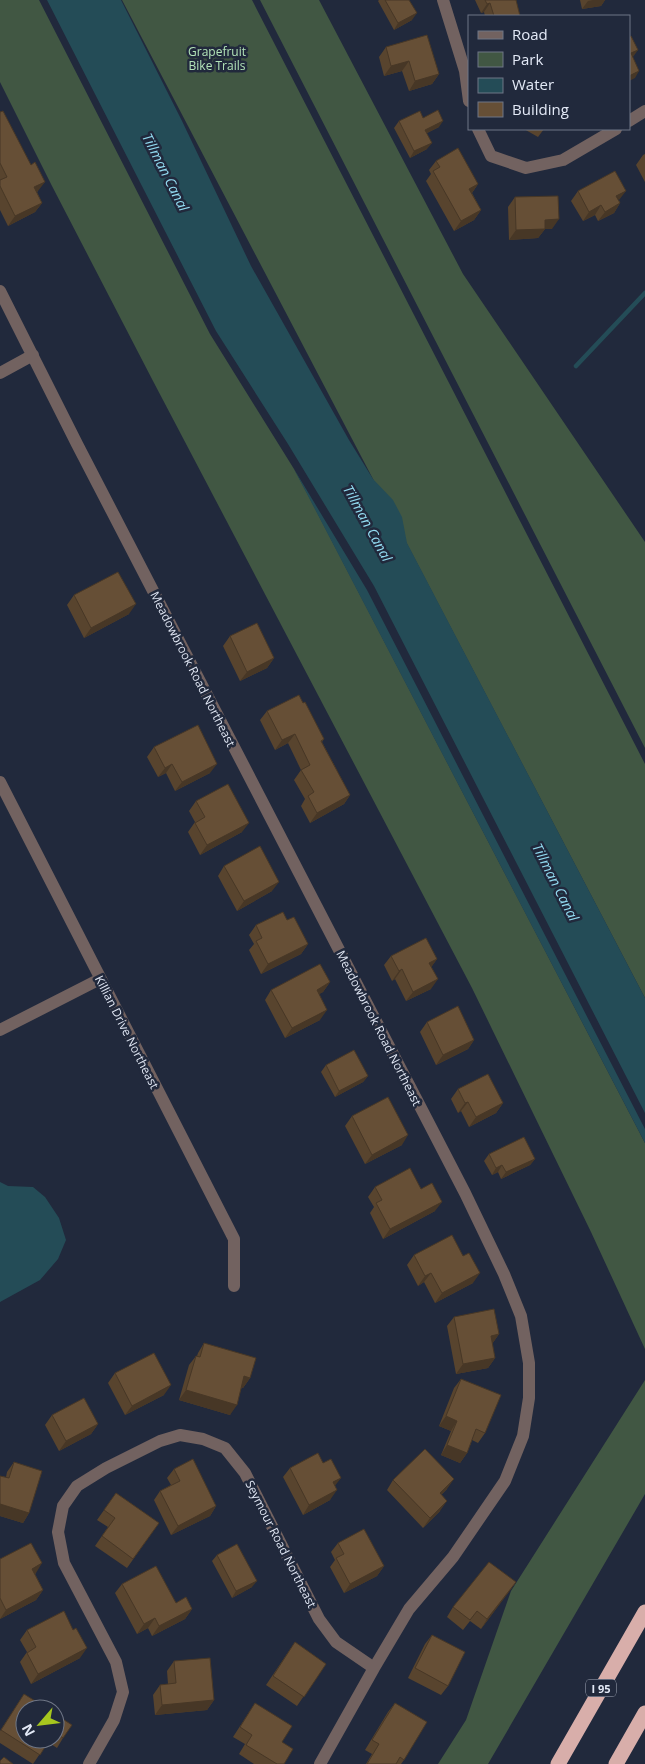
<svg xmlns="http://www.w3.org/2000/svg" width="645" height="1764" viewBox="0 0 645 1764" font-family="'Open Sans',sans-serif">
	<rect width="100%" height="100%" fill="#21293c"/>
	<!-- green -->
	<path fill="#415743" d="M0 0H39L210 334 294 469 308 495 645 1143V1349L591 1232 472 988 153 381 52 186 0 82Z
		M122 0H252L645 764V998Z
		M260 0H319L463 274 645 542V748Z
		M645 1380V1494L488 1764H438L466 1720 511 1591Z"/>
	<!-- water -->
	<path fill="#244c57" d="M47 0H121L182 121 251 266 349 440 373 479 393 500 402 517 407 543 645 998V1113L374 586 288 444 216 331Z
		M294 469 367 590 645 1129V1143Z
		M0 1182 8 1186 33 1187 45 1197 59 1218 66 1240 58 1259 40 1280 0 1302Z"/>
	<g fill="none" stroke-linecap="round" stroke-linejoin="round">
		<!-- stream -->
		<path stroke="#244c57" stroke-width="4.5" d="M576 366 645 293"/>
		<!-- minor -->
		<path stroke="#726260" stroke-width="12" d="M443 0 465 71 469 101
			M629 121 645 111
			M478 129 491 156 526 168 563 160 616 129
			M0 291 77 444 465 1193 504 1274 521 1316 529 1363V1398L523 1436 505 1481 453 1557 409 1609 374 1668 320 1764
			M0 373 33 355
			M0 782 234 1239V1286
			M0 1030 100 979
			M89 1764 114 1720 123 1692 116 1662 64 1563 58 1532 63 1506 77 1486 106 1468 160 1441 180 1435 203 1439 225 1448 245 1473 319 1619 336 1642 374 1668"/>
		<!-- motorway -->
		<path stroke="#d8aeaa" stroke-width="15" d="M558 1764 645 1612
			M616 1764 645 1713"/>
	</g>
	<!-- wall -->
	<path fill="#58442e" d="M379 0H409L412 20 394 30 378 1Z
		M475 0H516L520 16H485L484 12 481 13Z
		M580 0H605L601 6 582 9Z
		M386 47 439 74 432 84 409 91 402 71 384 76 379 57Z
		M0 112 38 191 37 192 42 203 35 212 8 226 0 210Z
		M423 118 439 127 427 133V149L410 158 394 128 399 121Z
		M524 129H544L538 137Z
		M645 154V182L636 165 643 155Z
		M436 161 478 184 472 193 481 210 474 220 454 231 426 181 431 174 429 170Z
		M578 191 619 200 620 203 614 213 598 221 595 215 583 221 571 201Z
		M515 197 552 229H545L538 238 509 240 508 207Z
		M74 595 129 614 84 638 67 605Z
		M230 636 274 658 267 668 240 681 223 646Z
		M303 703 324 739 322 742 350 795 344 804 310 823 301 806 305 799 294 780 301 770 288 743 275 750 260 720 267 711Z
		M154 747 210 773 175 791 166 773 158 777 147 757Z
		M196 801 242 832 200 855 188 832 195 822 189 811Z
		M224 866 272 891 237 911 218 876Z
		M287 920 308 944 301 954 261 974 249 950 254 944 249 935 256 925Z
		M391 956 437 959 431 967V989L406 1001 395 979 392 981 384 965Z
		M330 982 323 992 319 994 320 1020 285 1038 265 1000 271 990Z
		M427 1022 474 1040 468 1049 436 1065 420 1032Z
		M326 1065 368 1076 363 1082 335 1097 321 1072Z
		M458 1089 503 1103 496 1113 469 1127 461 1111 458 1113 451 1099Z
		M352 1116 402 1145 365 1164 345 1126Z
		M489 1154 535 1159 530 1165 501 1179 498 1172 492 1175 484 1161Z
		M375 1187 421 1189 435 1211 383 1239 370 1213 374 1207 368 1197Z
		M414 1255 473 1283 435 1303 424 1282 418 1286 407 1265Z
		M454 1317 499 1334 492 1344 495 1358 488 1368 456 1374 447 1326Z
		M204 1343 250 1378 243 1388 242 1387 230 1415 179 1400 189 1365 196 1356H197L198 1353Z
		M115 1373 164 1395 125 1415 108 1383Z
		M461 1379 485 1433 478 1443 472 1440 467 1453 460 1463 441 1455 451 1431 439 1426 454 1388Z
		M52 1415 98 1424 91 1434 59 1451 45 1425Z
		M14 1462 29 1513 23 1523 0 1516V1476L6 1477 7 1472Z
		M290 1468 335 1486 330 1500 303 1515 283 1477Z
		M174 1469 216 1506 210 1516 171 1535 154 1500 160 1491 171 1485 167 1478Z
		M393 1480 447 1489 441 1495 440 1511 423 1528 387 1490Z
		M116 1493 159 1523 127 1568 95 1546 108 1527 97 1520Z
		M338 1543 384 1566 377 1576 344 1593 330 1567 335 1560 331 1552Z
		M217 1555 252 1587 232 1598 212 1561Z
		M0 1559 36 1573 35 1574 43 1590 36 1600 0 1619Z
		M516 1582 481 1629 470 1621 463 1630 447 1617 453 1607Z
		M122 1584 176 1603 192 1609 185 1619 152 1636 148 1628 137 1634 115 1593Z
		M27 1630 80 1658 31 1684 20 1662 27 1652 20 1640Z
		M432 1635 448 1686 441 1695 408 1678 425 1644Z
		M295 1642 326 1664 297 1706 266 1685Z
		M174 1661 214 1700 207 1710 155 1715 153 1695 160 1685 168 1684 167 1671Z
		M24 1694 25 1739H55V1714L63 1738 57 1748 48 1742 33 1764 0 1743V1731Z
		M255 1703 282 1742 284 1764H254L239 1754 245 1744 233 1737Z
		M395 1703 404 1760 401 1764H366L372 1754 365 1750 388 1712Z"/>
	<!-- shaded-wall -->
	<path fill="#473726" d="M593 0H605L601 6 582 9 588 1Z
		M490 3 484 12 481 13 487 4Z
		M417 13 412 20 394 30 398 23Z
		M638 50 633 57 629 59 631 53Z
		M409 61 402 71 384 76 391 66Z
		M639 71 635 78 629 81V76Z
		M439 74 432 84 409 91 415 81Z
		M443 121 439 127 421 136 425 130Z
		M432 143 427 149 410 158 414 151Z
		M45 182 38 191 28 197 34 187Z
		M478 184 471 194 469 189Z
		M626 191 619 200 616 196Z
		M42 203 35 212 8 226 15 216Z
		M620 203 614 213 598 221 605 212Z
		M601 205 595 215 583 221 589 212Z
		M481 210 474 220 454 231 461 221Z
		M559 219 552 229H545L538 238 509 240 516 230 545 220Z
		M136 604 129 614 84 638 91 628Z
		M274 658 267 668 240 681 247 672Z
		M295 734 288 743 275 750 282 740Z
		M172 764 166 773 158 777 165 768Z
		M217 764 210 773 175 791 182 782Z
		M350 795 344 804 310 823 317 813Z
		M249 823 242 832 200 855 207 845Z
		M279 882 272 891 237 911 244 901Z
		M308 944 301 954 261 974 268 964Z
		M437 959 430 969 429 963Z
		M402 969 395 979 392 981 399 971Z
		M438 979 431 989 406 1001 413 992Z
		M330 982 323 992 310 999 317 990Z
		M327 1010 320 1020 285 1038 292 1028Z
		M474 1040 468 1049 436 1065 443 1055Z
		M368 1076 363 1082 335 1097 339 1091Z
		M468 1102 461 1111 458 1113 465 1103Z
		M503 1103 496 1113 469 1127 476 1117Z
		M408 1135 402 1145 365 1164 372 1155Z
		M535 1159 530 1165 501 1179 506 1172Z
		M502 1165 498 1172 492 1175 496 1168Z
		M442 1202 435 1211 383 1239 390 1229Z
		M431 1273 424 1282 418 1286 425 1276Z
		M480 1273 473 1283 435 1303 442 1293Z
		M499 1334 492 1344 491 1336Z
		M495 1358 488 1368 456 1374 463 1364Z
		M244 1376 250 1378 243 1388 238 1386Z
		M171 1385 164 1395 125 1415 132 1406Z
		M186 1390 237 1405 230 1415 179 1400Z
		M446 1416 457 1421 451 1431 439 1426Z
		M98 1424 91 1434 59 1451 66 1441Z
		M447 1445 467 1453 460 1463 441 1455Z
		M341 1478 334 1487 333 1482Z
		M454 1479 447 1489 433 1503 440 1493Z
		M337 1490 330 1500 303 1515 309 1505Z
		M447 1501 440 1511 423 1528 430 1518Z
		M0 1504 29 1513 23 1523 0 1516Z
		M216 1506 210 1516 171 1535 178 1526Z
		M42 1563 36 1573 25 1579 32 1569Z
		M384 1566 377 1576 344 1593 350 1584Z
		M257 1581 252 1587 232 1598 236 1591Z
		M516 1582 509 1592 481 1629 487 1619Z
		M43 1590 36 1600 0 1619 6 1610Z
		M192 1609 185 1619 152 1636 159 1626Z
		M155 1618 148 1628 137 1634 144 1624Z
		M87 1648 80 1658 31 1684 38 1674Z
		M214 1700 207 1710 155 1715 162 1705Z"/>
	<!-- building -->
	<path fill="#664f36" stroke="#473726" d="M385 0H409L417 13 398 23Z
		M485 0H516L520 16H494L490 3 487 4Z
		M427 35 439 74 415 81 409 61 391 66 386 47Z
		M631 36 638 50 631 53 639 71 629 76V37Z
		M438 110 443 121 425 130 432 143 414 151 399 121 420 111 423 118Z
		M3 111 31 165 35 162 45 182 34 187 42 203 15 216 0 186V180L7 177 0 163V112Z
		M458 148 478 184 469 189 481 210 461 221 433 171 440 167 436 161Z
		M615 171 626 191 616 196 620 203 605 212 601 205 589 212 578 191Z
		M558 196 559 219 545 220V229L516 230 515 197Z
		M118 572 136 604 91 628 74 595Z
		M257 623 274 658 247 672 230 636Z
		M299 695 303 703 305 702 324 739 321 741 350 795 317 813 308 796 314 792 301 770 310 765 295 734 282 740 267 711Z
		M198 725 217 764 182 782 172 764 165 768 154 747Z
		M228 784 249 823 207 845 195 823 205 817 196 801Z
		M260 846 279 882 244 901 224 866Z
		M283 912 287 920 294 917 308 944 268 964 256 941 262 938 256 925Z
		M426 938 437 959 429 963 438 979 413 992 402 969 399 971 391 956Z
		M320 964 330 982 317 990 327 1010 292 1028 271 990Z
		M458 1006 474 1040 443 1055 427 1022Z
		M354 1050 368 1076 339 1091 326 1065Z
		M488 1074 503 1103 476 1117 468 1102 465 1103 458 1089Z
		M388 1097 408 1135 372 1155 352 1116Z
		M524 1137 535 1159 506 1172 502 1165 496 1168 489 1154Z
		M410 1168 421 1189 432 1183 442 1202 390 1229 376 1203 382 1200 375 1187Z
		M452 1235 463 1256 469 1253 480 1273 442 1293 431 1273 425 1276 414 1255Z
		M494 1309 499 1334 491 1336 495 1358 463 1364 454 1317Z
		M204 1343 256 1358 250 1378 244 1376 237 1405 186 1390 196 1356 200 1357Z
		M154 1353 171 1385 132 1406 115 1373Z
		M461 1379 501 1395 485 1433 476 1429 467 1453 447 1445 457 1421 446 1416Z
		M84 1398 98 1424 66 1441 52 1415Z
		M425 1449 454 1479 440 1493 447 1501 430 1518 393 1480Z
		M318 1453 323 1463 331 1459 341 1478 333 1482 337 1490 309 1505 290 1468Z
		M193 1459 216 1506 178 1526 160 1491 180 1481 174 1469Z
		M14 1462 42 1471 29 1513 0 1504V1476L9 1478Z
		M116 1493 159 1523 133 1559 102 1536 115 1518 104 1510Z
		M364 1529 384 1566 350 1584 336 1558 344 1554 338 1543Z
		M31 1543 42 1563 32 1569 43 1590 6 1610 0 1598V1559Z
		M237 1544 257 1581 236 1591 217 1555Z
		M489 1562 516 1582 487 1619 477 1611 470 1620 453 1607Z
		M156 1566 176 1603 186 1597 192 1609 159 1626 155 1618 144 1624 122 1584Z
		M64 1611 73 1630 76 1628 87 1648 38 1674 27 1653 36 1647 27 1630Z
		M432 1635 465 1652 448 1686 415 1668Z
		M295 1642 326 1664 304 1697 273 1676Z
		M210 1658 214 1700 162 1705 160 1685 176 1683 174 1661Z
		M24 1694 48 1709H25V1739H50L40 1755 1 1730Z
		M255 1703 292 1726 282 1742 293 1749 284 1764H277L246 1745 252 1735 240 1727Z
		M395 1703 427 1722 404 1760 400 1757 396 1764H367L379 1744 372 1740Z
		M55 1714 72 1725 63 1738 55 1732Z
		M4 1757 13 1764H0V1761Z"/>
	<g text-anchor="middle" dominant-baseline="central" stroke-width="5" stroke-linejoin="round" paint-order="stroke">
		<!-- shield labels -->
		<rect fill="#21293c" stroke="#a9afbe" stroke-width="1" x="586" y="1679.5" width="30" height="17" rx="4"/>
		<g font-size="11" font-weight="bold" fill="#e3e9f6">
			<text x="601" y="1688">I 95</text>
		</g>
		<!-- park labels -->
		<g font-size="12" fill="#b3e4b8" stroke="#21293c">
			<text x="217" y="51">Grapefruit<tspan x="217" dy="14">Bike Trails</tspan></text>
		</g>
		<!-- street labels -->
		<g font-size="12" fill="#e3e9f6" stroke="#21293c">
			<text transform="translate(193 669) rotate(63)">Meadowbrook Road Northeast</text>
			<text transform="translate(379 1028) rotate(63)">Meadowbrook Road Northeast</text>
			<text transform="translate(127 1032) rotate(63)">Killian Drive Northeast</text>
			<text transform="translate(281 1544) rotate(63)">Seymour Road Northeast</text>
		</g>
		<!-- water labels -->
		<g font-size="14" font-style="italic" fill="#92dbf1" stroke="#21293c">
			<text transform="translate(166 172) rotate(63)">Tillman Canal</text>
			<text transform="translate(368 523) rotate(61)">Tillman Canal</text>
			<text transform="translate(556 882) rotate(63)">Tillman Canal</text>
		</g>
	</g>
	<!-- legend -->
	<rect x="468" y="15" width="162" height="115" fill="#21293c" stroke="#6f7686"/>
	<rect x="478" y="31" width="25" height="8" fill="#726260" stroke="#6f7686"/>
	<text x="512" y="40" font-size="15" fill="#e3e9f6">Road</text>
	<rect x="478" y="52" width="25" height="15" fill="#415743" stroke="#6f7686"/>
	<text x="512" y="65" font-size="15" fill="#e3e9f6">Park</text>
	<rect x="478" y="78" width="25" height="15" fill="#244c57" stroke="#6f7686"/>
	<text x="512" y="90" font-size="15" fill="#e3e9f6">Water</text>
	<rect x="478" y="102" width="25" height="15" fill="#664f36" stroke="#6f7686"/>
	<text x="512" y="115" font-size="15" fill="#e3e9f6">Building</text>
	<!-- north arrow -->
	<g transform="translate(40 1724) rotate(242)"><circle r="24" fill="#21293c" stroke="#6f7686"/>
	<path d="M0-4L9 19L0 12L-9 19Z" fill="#a7c71e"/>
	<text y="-8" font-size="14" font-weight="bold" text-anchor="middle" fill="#e3e9f6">N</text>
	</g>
</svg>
